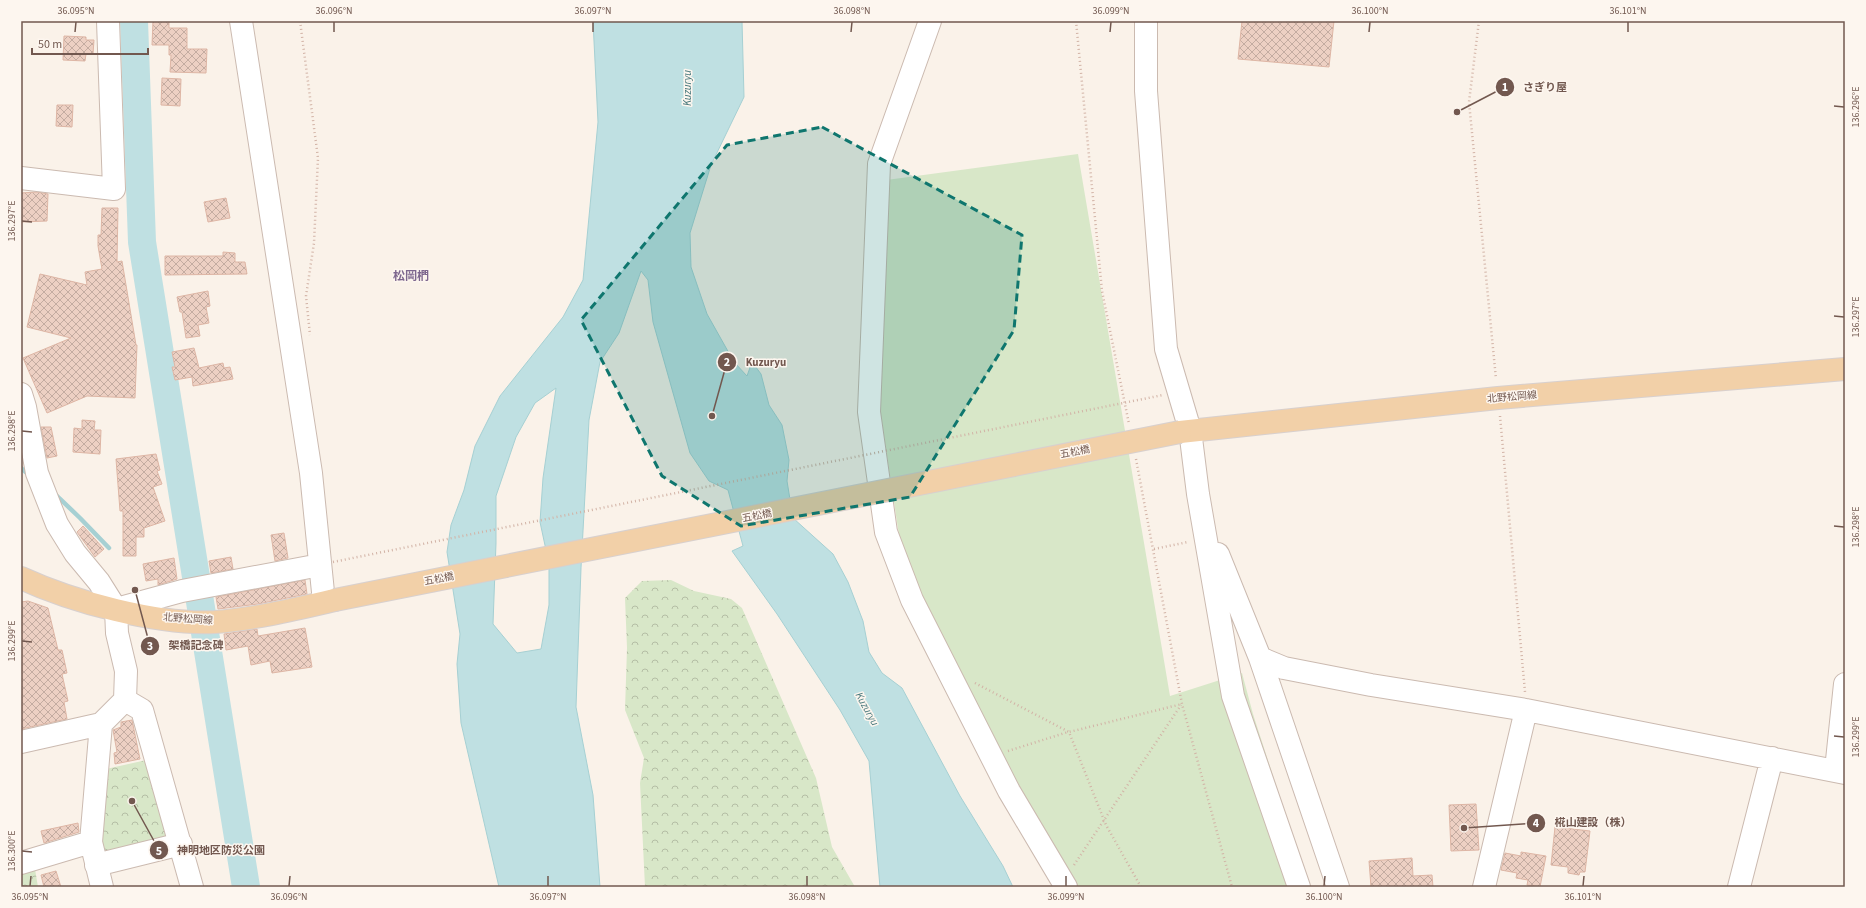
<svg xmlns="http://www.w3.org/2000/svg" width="1866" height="908" viewBox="0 0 1866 908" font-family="'Source Sans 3','Noto Sans JP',sans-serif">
	<defs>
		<pattern id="forest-crowns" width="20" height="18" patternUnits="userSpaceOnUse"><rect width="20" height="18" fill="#d8e7c8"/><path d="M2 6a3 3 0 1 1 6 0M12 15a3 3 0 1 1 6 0" fill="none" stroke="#b4bea5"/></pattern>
		<pattern id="building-cross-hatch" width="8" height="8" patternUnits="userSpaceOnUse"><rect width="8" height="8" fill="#edd0c3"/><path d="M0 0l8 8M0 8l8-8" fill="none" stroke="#c4aca1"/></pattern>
	</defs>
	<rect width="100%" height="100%" fill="#faf2e9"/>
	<!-- green -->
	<path fill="#d8e7c8" d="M1078 154 1170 696 1242 673 1253 714 1309 887H1073L907 588 879 403V181Z"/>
	<!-- forest -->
	<path fill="url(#forest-crowns)" d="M671 580 694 591 731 599 742 608 816 778 832 847 855 887H645L640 783 644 758 625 710 627 648 625 598 642 581Z
		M151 759 172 836 104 854 98 832 106 769Z
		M35 869 38 887H21V873Z"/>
	<!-- water -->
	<path fill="#bfe0e2" stroke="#a6d0d3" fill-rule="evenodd" d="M593 21H742L744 97 711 165 690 233 691 267 707 314 734 362 747 376 752 362 761 374 769 405 782 425 789 460 787 481 793 518 833 554 848 582 863 621 869 652 882 673 902 688 960 796 1003 866 1013 887H880L869 761 840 710 777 614 732 551 743 546 728 490 709 481 690 453 653 322 648 280 641 271 619 333 600 362 589 420 581 568 576 707 593 795 600 887H499L461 723 457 664 460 634 447 552 451 525 464 490 475 446 500 396 563 317 583 280 598 122ZM556 388 543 478 540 522 549 564V605L541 649 517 653 493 624 496 543V496L516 437 535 403Z"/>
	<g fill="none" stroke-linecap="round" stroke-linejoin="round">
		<!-- stream -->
		<path stroke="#a6d0d3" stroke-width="4.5" d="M21 468 28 474
			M56 495 80 518 109 548"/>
		<!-- river -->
		<path stroke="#bfe0e2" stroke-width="28" d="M134 21 142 242 246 887"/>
	</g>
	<!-- building -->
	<path fill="url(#building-cross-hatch)" stroke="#deb6a5" d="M153 21H169V28H187V49H207L206 73 170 72 171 55H169V45H152Z
		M1242 21H1334L1329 67 1238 59Z
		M64 36 86 37V40H94L93 54H86L85 61 63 60Z
		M162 78 181 79 180 106 161 105Z
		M57 105H73L72 127 56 126Z
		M37 192 48 194 47 221 21 222V193Z
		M226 198 230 218 208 222 204 202Z
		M102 208H118L117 262 122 261 136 345H137L135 398 87 396 47 413 23 358 71 338 27 327 40 274 87 285 85 272 102 269 98 246V235H101Z
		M223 252 235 253V262H245L247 274 165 275V256H223Z
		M208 291 210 306 206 307 209 323 198 325 200 336 186 338 182 312H180L177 297Z
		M194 348 199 368 223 363 224 368 230 367 233 379 193 386 192 377 175 380 172 367H175L172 352Z
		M82 420 95 421 94 430H101L100 454 73 452 74 428 82 429Z
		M41 427H51L57 456 47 458Z
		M156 454 160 470 157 471 162 484 153 487 165 521 144 528V537H136V556H123V511H120L116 459Z
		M83 526 104 549 95 557 77 532Z
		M284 533 288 558 275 561 271 535Z
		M231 557 233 569 211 573 209 561Z
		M174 558 177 579 158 585V579L146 581 143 564Z
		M305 580 307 594 258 604 218 609 216 597Z
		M28 601 48 608 58 650H62L67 673 62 674 68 701 64 702 67 719 21 729V602Z
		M305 628 312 667 272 673 270 661 251 665 248 646 226 650 224 634 257 629 258 636Z
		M132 720 140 759 115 764 114 753 117 752 113 730 121 727V722Z
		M1476 804 1479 850 1451 851 1449 805Z
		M78 823 79 832 44 843 41 831Z
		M1555 827 1590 831 1585 872H1580L1579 875 1568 873V867L1551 865Z
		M1521 852 1546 856 1540 887 1527 885 1528 880 1516 878 1517 873 1501 870 1505 853 1521 856Z
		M1412 858 1413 876 1432 875 1433 887H1371L1369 861Z
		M56 871 61 887H44L41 875Z"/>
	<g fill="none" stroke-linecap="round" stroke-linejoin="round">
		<defs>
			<path id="minor" d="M241 21 311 473 324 602
				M930 21 879 164 869 412 886 532 912 600 1009 791 1066 887
				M1146 21V91L1166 349 1190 430 1198 494 1233 696 1299 887
				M21 178 114 189 108 21
				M21 394 25 407 37 473 57 524 75 553 99 582 116 609 117 633 126 671 125 700 101 724 21 742
				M1218 554 1260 658 1284 668 1371 685 1526 710 1845 773
				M116 609 182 591 320 565
				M1260 658 1338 887
				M125 700 142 710 192 887
				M101 724 91 842 102 887
				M1836 770 1845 684
				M21 863 91 842
				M96 865 181 844
				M1484 887 1526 710
				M1739 887 1772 758"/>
			<path id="major" d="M1180 432 1498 398 1845 369
				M21 578C73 602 158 625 215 622 255 619 296 609 335 600"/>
		</defs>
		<!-- minor casing -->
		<use href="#minor" stroke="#cbbab0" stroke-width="24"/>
		<!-- major casing -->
		<use href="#major" stroke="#d8d0ce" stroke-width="24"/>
		<!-- path -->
		<path stroke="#d2b3a6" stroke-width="2.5" stroke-dasharray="1 3" stroke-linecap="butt" d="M300 21 318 158 314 243 306 296 310 335
			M1076 21 1102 291 1129 424
			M1479 21 1469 102 1496 379
			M1500 416 1525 692
			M1136 459 1182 704 1232 887
			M1154 549 1188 542
			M975 683 1069 732
			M1008 751 1068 732
			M1074 865 1181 705
			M1141 887 1106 825 1069 732 1182 704"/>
		<!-- minor -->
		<use href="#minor" stroke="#fff" stroke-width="22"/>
		<!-- major -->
		<use href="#major" stroke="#f2d0a8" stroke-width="22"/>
		<defs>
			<path id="major-bridge" d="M335 600 1180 432"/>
		</defs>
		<!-- major-bridge casing -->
		<use href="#major-bridge" stroke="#d8d0ce" stroke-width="24" stroke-linecap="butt"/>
		<!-- path-bridge -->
		<path stroke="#d2b3a6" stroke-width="2.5" stroke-dasharray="1 3" stroke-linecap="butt" d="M333 562 1163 395"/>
		<!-- major-bridge -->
		<use href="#major-bridge" stroke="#f2d0a8" stroke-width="22"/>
	</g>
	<!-- marked area -->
	<path fill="#0f766e" fill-opacity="0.2" stroke="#0f766e" stroke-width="3" stroke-dasharray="8 5" stroke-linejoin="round" d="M822 127 1022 235 1014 330 910 497 741 526 662 476 581 320 727 145Z"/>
	<!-- ticks -->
	<path fill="none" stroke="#72584f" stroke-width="1.5" d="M75 32 76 22M334 32V22M593 32V22M851 32 852 22M1110 32 1111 22M1369 32 1370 22M1628 32V22M1834 106 1844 107M22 221 32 222M1834 316 1844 317M22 431 32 432M1834 526 1844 527M22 641 32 642M1834 736 1844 737M22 851 32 852M30 886 31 876M289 886 290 876M548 886V876M807 886V876M1066 886V876M1324 886 1325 876M1583 886 1584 876"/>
	<g text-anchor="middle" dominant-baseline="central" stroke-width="3" stroke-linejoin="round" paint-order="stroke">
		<!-- street labels -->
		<g font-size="10" fill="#72584f" stroke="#fdf6ef">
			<text transform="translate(1512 397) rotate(-5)">北野松岡線</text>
			<text transform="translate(1075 452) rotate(-11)">五松橋</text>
			<text transform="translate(757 516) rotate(-11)">五松橋</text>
			<text transform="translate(439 579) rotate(-11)">五松橋</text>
			<text transform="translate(188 619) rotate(4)">北野松岡線</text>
		</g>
		<!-- water labels -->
		<g font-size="11" font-style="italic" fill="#47787c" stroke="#fdf6ef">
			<text transform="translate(687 88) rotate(-90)">Kuzuryu</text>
			<text transform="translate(867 709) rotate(61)">Kuzuryu</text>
		</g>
		<!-- quarter labels -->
		<g font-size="12" font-weight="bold" fill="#7d678e" stroke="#fdf6ef">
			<text x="411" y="276">松岡椚</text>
		</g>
	</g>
	<!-- callouts -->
	<path fill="none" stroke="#72584f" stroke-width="1.5" d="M1457 112L1505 87M712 416L727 362M135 590L150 646M1464 828L1536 823M132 801L159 850"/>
	<g fill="#72584f" stroke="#fdf6ef" stroke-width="1.5">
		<circle cx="1457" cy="112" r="4"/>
		<circle cx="712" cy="416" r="4"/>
		<circle cx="135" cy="590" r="4"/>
		<circle cx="1464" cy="828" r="4"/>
		<circle cx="132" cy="801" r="4"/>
		<circle cx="1505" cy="87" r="10"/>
		<circle cx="727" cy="362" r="10"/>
		<circle cx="150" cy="646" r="10"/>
		<circle cx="1536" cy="823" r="10"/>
		<circle cx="159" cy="850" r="10"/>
	</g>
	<g font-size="12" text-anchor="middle" font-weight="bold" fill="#fff">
		<text x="1505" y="91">1</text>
		<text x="727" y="366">2</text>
		<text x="150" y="650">3</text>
		<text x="1536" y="827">4</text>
		<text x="159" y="855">5</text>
	</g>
	<g font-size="11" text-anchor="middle" font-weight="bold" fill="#72584f" stroke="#fdf6ef" stroke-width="3" stroke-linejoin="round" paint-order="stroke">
		<text x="1545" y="91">さぎり屋</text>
		<text x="766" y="366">Kuzuryu</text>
		<text x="196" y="649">架橋記念碑</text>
		<text x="1593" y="826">椛山建設（株）</text>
		<text x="221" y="854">神明地区防災公園</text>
	</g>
	<!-- border -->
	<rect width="1866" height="908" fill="none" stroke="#fdf6ef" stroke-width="44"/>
	<!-- scale -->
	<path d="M32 48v6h116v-6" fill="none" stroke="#72584f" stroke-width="2"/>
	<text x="38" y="48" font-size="12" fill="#72584f" stroke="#fdf6ef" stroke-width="3" paint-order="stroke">50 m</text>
	<rect x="22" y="22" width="1822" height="864" fill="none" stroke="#72584f" stroke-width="1.5"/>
	<g font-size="10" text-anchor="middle" fill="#72584f">
		<text x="76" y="14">36.095°N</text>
		<text x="334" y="14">36.096°N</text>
		<text x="593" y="14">36.097°N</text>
		<text x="852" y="14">36.098°N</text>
		<text x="1111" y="14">36.099°N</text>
		<text x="1370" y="14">36.100°N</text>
		<text x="1628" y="14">36.101°N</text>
		<text transform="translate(1855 107) rotate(-90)" y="4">136.296°E</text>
		<text transform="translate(11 221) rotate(-90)" y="4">136.297°E</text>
		<text transform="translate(1855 317) rotate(-90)" y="4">136.297°E</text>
		<text transform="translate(11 431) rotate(-90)" y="4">136.298°E</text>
		<text transform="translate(1855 527) rotate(-90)" y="4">136.298°E</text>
		<text transform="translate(11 641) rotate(-90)" y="4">136.299°E</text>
		<text transform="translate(1855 737) rotate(-90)" y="4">136.299°E</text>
		<text transform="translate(11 851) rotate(-90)" y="4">136.300°E</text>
		<text x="30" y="900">36.095°N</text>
		<text x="289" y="900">36.096°N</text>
		<text x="548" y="900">36.097°N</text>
		<text x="807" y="900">36.098°N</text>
		<text x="1066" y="900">36.099°N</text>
		<text x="1324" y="900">36.100°N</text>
		<text x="1583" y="900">36.101°N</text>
	</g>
</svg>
